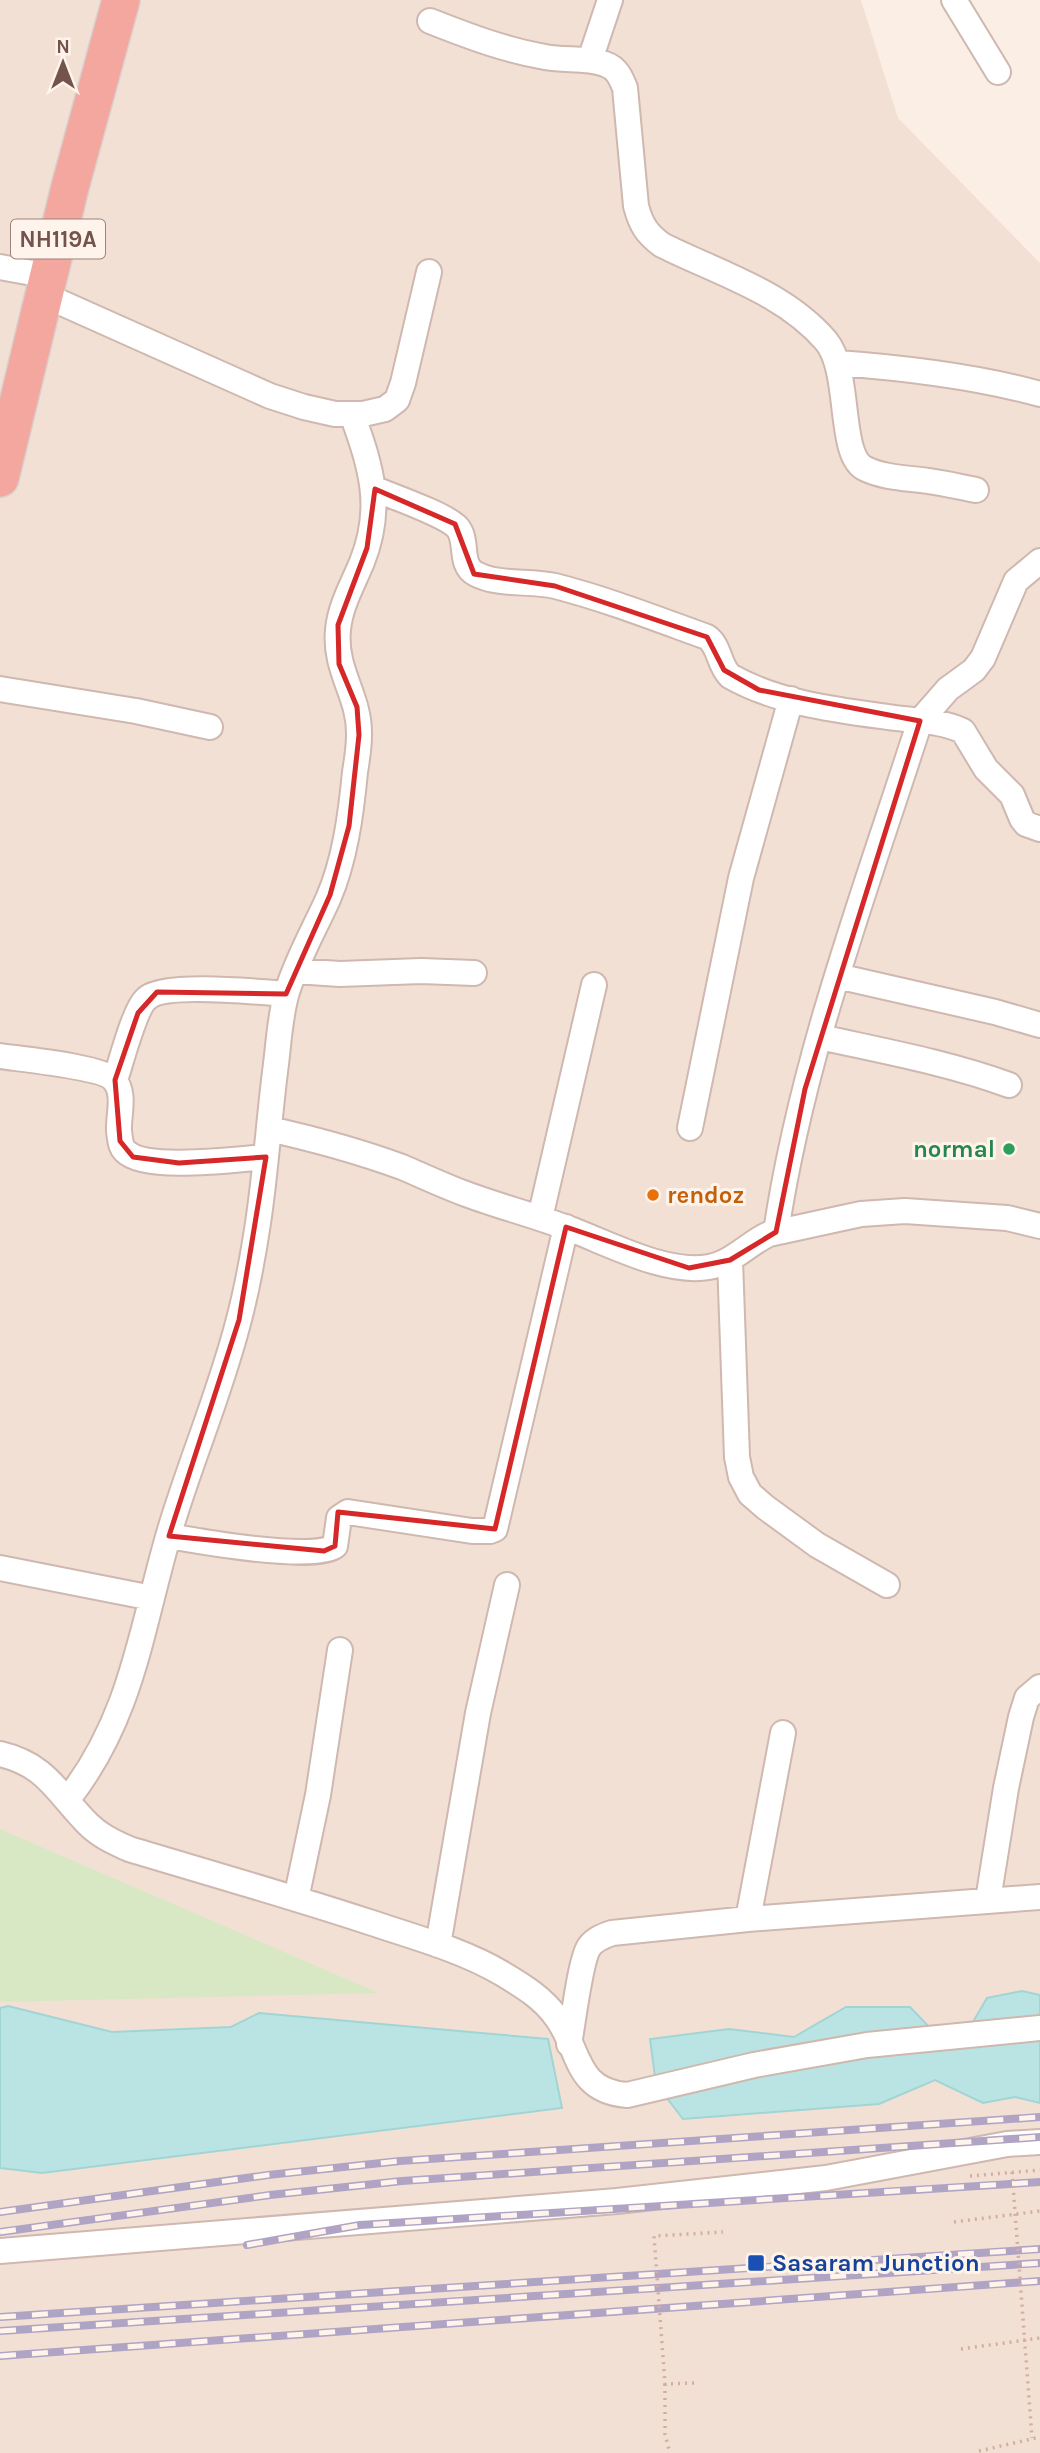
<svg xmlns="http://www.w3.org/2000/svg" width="1040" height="2453" viewBox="0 0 1040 2453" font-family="Karla,sans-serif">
	<rect width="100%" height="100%" fill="#fbefe5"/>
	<!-- residential -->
	<path fill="#f3e0d4" d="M0 0H861L898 118 1040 263V2453H0Z"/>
	<!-- green -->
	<path fill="#d9e8c4" d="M0 1829 379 1993 0 2002Z"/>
	<!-- water -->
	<path fill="#bae4e3" stroke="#a1d5d5" stroke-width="2" d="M1022 1991 1040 1995V2103L1015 2097 983 2103 935 2080 879 2104 683 2119 656 2084 650 2039 729 2029 794 2037 846 2007H910L934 2032 963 2039 987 1998Z
		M8 2006 112 2032 231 2027 259 2013 548 2039 562 2108 42 2173 0 2168V2008Z"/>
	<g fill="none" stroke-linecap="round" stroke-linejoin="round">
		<defs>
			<path id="minor" d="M954 0 998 72
				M430 21C468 36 505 50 545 57 565 61 586 57 605 64 617 68 621 78 625 88L636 206C641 225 647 234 662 245 718 273 784 292 826 341 852 372 837 457 866 469 885 478 908 478 928 481 944 483 960 487 976 490
				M590 60 610 0
				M0 267 49 276
				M44 295 270 396 304 407 335 414H363L385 409 397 400 403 383 429 272
				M838 363C906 368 975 376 1040 394
				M375 489C394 497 444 514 457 527 469 540 458 565 476 574 499 586 530 580 555 586 606 599 657 619 707 637 720 646 718 664 730 676 777 703 836 710 888 717 913 721 940 720 963 731L986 769 1012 795 1022 819 1026 824 1040 829
				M0 689 136 711 210 727
				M295 971 340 974 421 971 474 973
				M837 976 995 1012 1040 1025
				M820 1037C883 1051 949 1063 1009 1085
				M0 1056C20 1059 103 1067 114 1080 126 1093 118 1116 119 1131 120 1138 120 1146 125 1151 145 1172 238 1159 266 1157
				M115 1080C121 1063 134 1010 146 999 163 982 260 992 286 994
				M690 1128 741 878 791 699
				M269 1129C314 1139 358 1151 402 1167 423 1176 444 1186 466 1194 498 1206 530 1214 562 1226 605 1241 664 1275 709 1267 732 1263 749 1243 769 1234L861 1214 905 1211 1007 1218 1040 1226
				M540 1218 594 985
				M776 1232C802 1057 866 889 920 721L948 689 974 670 983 658 1016 581 1040 561
				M730 1260 737 1457 741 1477 750 1494 765 1507 817 1545 887 1585
				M169 1536C197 1541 315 1562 335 1546L339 1518 348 1512 472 1531H490L495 1529 566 1227
				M0 1568 152 1598
				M0 1754C47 1765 57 1793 88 1824 100 1836 114 1842 129 1849 209 1873 290 1896 369 1922 414 1937 463 1950 503 1974 523 1986 543 1998 557 2018 580 2050 575 2091 627 2095L754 2065 867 2045 1040 2028
				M68 1799C133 1716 141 1628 170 1530 191 1460 220 1393 238 1323 247 1290 253 1256 258 1223 266 1170 269 1117 276 1064 279 1040 280 1015 287 992 297 959 314 930 328 899 345 860 351 814 355 772 357 760 359 747 359 735 360 696 334 671 338 630 340 606 353 584 362 562 384 507 371 467 352 414
				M296 1899 318 1795 340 1650
				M988 1900 1006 1788 1021 1717 1027 1698 1040 1687
				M748 1919 783 1733
				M438 1945 478 1713 507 1585
				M569 2044C573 2024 580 1961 589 1947 595 1939 603 1936 612 1933L748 1919 1040 1897
				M0 2251 617 2201 826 2178 1007 2144 1040 2142"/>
			<path id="highway" d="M0 478 70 187 121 0"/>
		</defs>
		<!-- minor casing -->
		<use href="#minor" stroke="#ceb8af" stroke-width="28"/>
		<!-- highway casing -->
		<use href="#highway" stroke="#d8cfcd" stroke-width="40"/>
		<!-- path -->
		<path stroke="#d4ada1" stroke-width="3.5" stroke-dasharray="2 5" stroke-linecap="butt" d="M970 2176 1040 2170
			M954 2222 1040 2211
			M882 2273 1040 2263
			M116 2323 882 2273
			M961 2349 1040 2338
			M665 2384V2434L670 2453
			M979 2451 1040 2437"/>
		<!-- minor -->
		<use href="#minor" stroke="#fff" stroke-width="24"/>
		<!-- highway -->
		<use href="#highway" stroke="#f3a79f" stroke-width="37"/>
		<defs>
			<path id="rail" d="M0 2212 268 2175 400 2161 1040 2117
				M0 2232 270 2195 402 2181 1040 2137
				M247 2245 360 2225 1040 2182
				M0 2317 1040 2249
				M0 2331 1040 2263
				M0 2356 1040 2281"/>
		</defs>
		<!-- rail casing -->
		<use href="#rail" stroke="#b0a4c4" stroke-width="8"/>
		<!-- rail -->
		<use href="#rail" stroke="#fef4eb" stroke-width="5" stroke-dasharray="16" stroke-linecap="butt"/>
		<!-- path-bridge -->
		<path stroke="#d4ada1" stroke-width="3.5" stroke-dasharray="2 5" stroke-linecap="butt" d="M1012 2172 1032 2438
			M694 2383 665 2384 654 2236 723 2232"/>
	</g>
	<!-- marked area -->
	<path fill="none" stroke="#d62828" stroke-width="5" stroke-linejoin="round" d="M375 489 455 524 474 574 555 586 707 637 724 670 759 690 920 721 805 1089 776 1232 730 1260 689 1268 566 1227 495 1529 338 1512 335 1546 324 1551 169 1536 239 1320 266 1157 179 1163 133 1157 120 1141 115 1080 138 1013 157 992 286 994 330 895 349 826 359 735 357 707 339 664 338 625 367 548Z"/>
	<!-- markers -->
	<circle fill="#2e9e5b" stroke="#fef4eb" stroke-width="2.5" cx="1009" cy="1149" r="7"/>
	<circle fill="#e8710a" stroke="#fef4eb" stroke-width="2.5" cx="653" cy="1195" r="7"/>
	<rect fill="#1a4fb4" stroke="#fef4eb" stroke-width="2.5" x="747" y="2254" width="18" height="18" rx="3.5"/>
	<g text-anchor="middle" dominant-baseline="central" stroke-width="6" stroke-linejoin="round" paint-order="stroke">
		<!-- shield labels -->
		<rect fill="#fef4eb" stroke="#9d837b" stroke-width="2" x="11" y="219.5" width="94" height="39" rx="5"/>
		<g font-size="23" font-weight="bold" fill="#73534b">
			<text x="58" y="239">NH119A</text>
		</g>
		<!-- leisure labels -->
		<g font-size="24" font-weight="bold" fill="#27864d" stroke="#fef4eb" text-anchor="end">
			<text x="995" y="1149">normal</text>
		</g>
		<!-- food labels -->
		<g font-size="24" font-weight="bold" fill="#c56008" stroke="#fef4eb" text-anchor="start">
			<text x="667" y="1195">rendoz</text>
		</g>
		<!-- transit labels -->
		<g font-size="24" font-weight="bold" fill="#164399" stroke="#fef4eb" text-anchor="start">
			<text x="772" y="2263">Sasaram Junction</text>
		</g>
	</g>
	<!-- north arrow -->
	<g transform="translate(63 63)" stroke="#fef4eb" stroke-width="5" paint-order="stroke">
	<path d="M0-5L12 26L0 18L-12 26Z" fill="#73534b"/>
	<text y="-10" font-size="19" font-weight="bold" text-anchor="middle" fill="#73534b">N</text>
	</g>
</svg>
